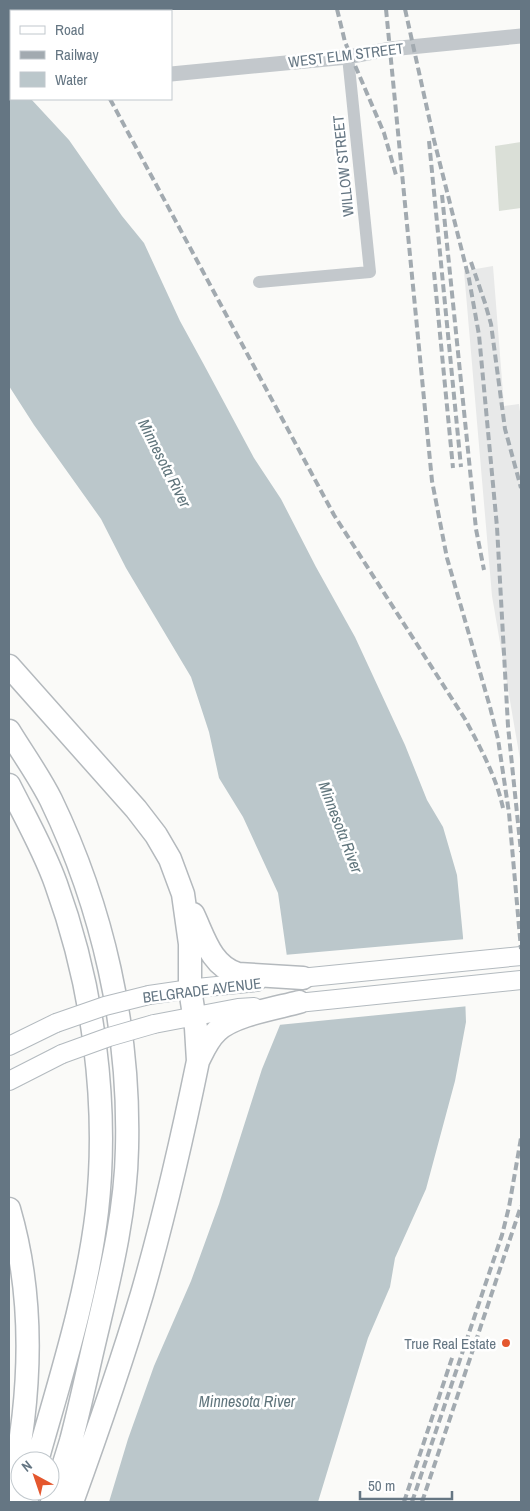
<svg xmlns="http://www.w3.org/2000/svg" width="530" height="1511" viewBox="0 0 530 1511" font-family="'Archivo Narrow',sans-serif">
	<rect width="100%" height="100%" fill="#fafaf8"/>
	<!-- built -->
	<path fill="#e8e9e9" d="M493 266 504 406 519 404 521 419V765L492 596 464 271Z"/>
	<!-- green -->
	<path fill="#dadfd7" d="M9 9H61L62 11H11V41L9 39Z
		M521 142V208L499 211 495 146Z"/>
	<!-- water -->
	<path fill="#bbc7cb" d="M9 75 11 78V99H31L69 140 122 216 144 243 180 321 203 363 254 458 281 499 316 567 355 637 405 745 427 800 443 827 457 875 463 937 466 1022 455 1081 426 1189 395 1258 390 1287 368 1338 318 1502H109L128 1439 154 1366 191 1281 219 1204 262 1069 280 1025 290 978 278 893 243 817 219 778 209 732 191 677 126 568 101 519 34 425 9 386Z"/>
	<!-- pier -->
	<path fill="#fafaf8" d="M466 939 469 1006 278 1025 288 978 284 955Z"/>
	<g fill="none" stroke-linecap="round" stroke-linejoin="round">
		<defs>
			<path id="secondary" d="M290 979 521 956
				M149 995 197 988 257 982
				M288 1004 521 980
				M154 1024 238 1008 254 1007
				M9 1046 56 1023
				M9 1081 62 1054"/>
			<path id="motorway" d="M9 666 136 809 156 835 170 859 183 894 190 944V989L196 1028 198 1061C182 1139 164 1217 142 1294 121 1364 97 1433 72 1502
				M9 731C23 754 39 776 51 800 103 908 130 1028 127 1148 126 1208 112 1268 98 1327 89 1364 81 1403 71 1441 65 1461 58 1482 52 1502
				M9 785C25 817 44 850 56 884 93 986 109 1103 97 1211 87 1296 60 1379 37 1461
				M193 914C204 937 211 966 238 974L303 978
				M198 1061C203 1051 208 1039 217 1031 233 1015 277 1008 299 1002
				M9 1209C37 1305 31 1404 9 1501
				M26 1502 29 1491"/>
		</defs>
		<!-- secondary casing -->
		<use href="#secondary" stroke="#b3babf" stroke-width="20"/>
		<!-- motorway casing -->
		<use href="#motorway" stroke="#b4b9bd" stroke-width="25"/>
		<!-- minor -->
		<path stroke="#c3c8cc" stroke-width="12" d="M121 9V11
			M259 282 370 272 348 57"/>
		<!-- tertiary -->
		<path stroke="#c3c8cc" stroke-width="15" d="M171 74 348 57 390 49 521 36"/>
		<!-- secondary -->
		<use href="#secondary" stroke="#fff" stroke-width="18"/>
		<!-- motorway -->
		<use href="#motorway" stroke="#fff" stroke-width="22"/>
		<!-- rail -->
		<path stroke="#a2aab0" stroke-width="4" stroke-dasharray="8 4" stroke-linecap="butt" d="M78 9 79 11
			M337 9 345 42 384 133 396 175
			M386 9 432 481 447 558 490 707 498 739 509 813 521 949
			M405 9 434 140 469 279 479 335 497 527 508 726 521 852
			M110 99 334 515 465 719C480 747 496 776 503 808
			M429 141 461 467
			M442 195 476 529 484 570
			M471 262 485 303 491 324 505 429 521 488
			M434 272 453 468
			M404 1502 453 1355
			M412 1502 502 1235 509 1207 521 1138
			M422 1502 521 1206"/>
		<defs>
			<path id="secondary-bridge" d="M56 1023 105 1006 149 995
				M62 1054 109 1037 154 1024"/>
		</defs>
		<!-- secondary-bridge casing -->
		<use href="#secondary-bridge" stroke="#b3babf" stroke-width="20" stroke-linecap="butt"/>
		<!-- secondary-bridge -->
		<use href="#secondary-bridge" stroke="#fff" stroke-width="18"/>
	</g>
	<!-- markers -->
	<circle fill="#e4572e" stroke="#fff" stroke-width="2" cx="506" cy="1343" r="5"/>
	<g text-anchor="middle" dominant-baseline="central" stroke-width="5" stroke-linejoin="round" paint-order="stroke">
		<!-- street labels -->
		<g font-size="15" fill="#657683" stroke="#fff">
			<text transform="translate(346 55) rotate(-7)">WEST ELM STREET</text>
			<text transform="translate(343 166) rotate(-96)">WILLOW STREET</text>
			<text transform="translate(202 990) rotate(-7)">BELGRADE AVENUE</text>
		</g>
		<!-- poi labels -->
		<g font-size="15" fill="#657683" stroke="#fff" text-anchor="end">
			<text x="496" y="1343">True Real Estate</text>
		</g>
		<!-- water labels -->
		<g font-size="16" font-style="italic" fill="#60757c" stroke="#fff">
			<text transform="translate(165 463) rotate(63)">Minnesota River</text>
			<text transform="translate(341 827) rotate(69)">Minnesota River</text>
			<text x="247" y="1401">Minnesota River</text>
		</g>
	</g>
	<!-- border -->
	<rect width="530" height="1511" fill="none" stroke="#657683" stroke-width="20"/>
	<!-- legend -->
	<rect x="10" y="10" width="162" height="90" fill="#ffffff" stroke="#c1c8cd"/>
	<rect x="20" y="26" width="25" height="8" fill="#ffffff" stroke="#c1c8cd"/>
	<text x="55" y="35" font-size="15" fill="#657683">Road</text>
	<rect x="20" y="51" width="25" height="8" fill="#a2aab0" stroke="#c1c8cd"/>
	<text x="55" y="60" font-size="15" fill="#657683">Railway</text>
	<rect x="20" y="72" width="25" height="15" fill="#bbc7cb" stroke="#c1c8cd"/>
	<text x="55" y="85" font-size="15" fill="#657683">Water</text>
	<!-- north arrow -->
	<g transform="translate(35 1476) rotate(320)"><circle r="24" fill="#ffffff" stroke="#c1c8cd"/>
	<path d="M0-4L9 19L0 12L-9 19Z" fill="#e4572e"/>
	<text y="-8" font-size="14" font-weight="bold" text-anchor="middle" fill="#657683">N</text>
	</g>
	<!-- scale -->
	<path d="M360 1491v8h92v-8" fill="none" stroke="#657683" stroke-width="2.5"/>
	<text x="368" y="1491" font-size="15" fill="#657683" stroke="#ffffff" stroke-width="4" paint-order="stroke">50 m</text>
</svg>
